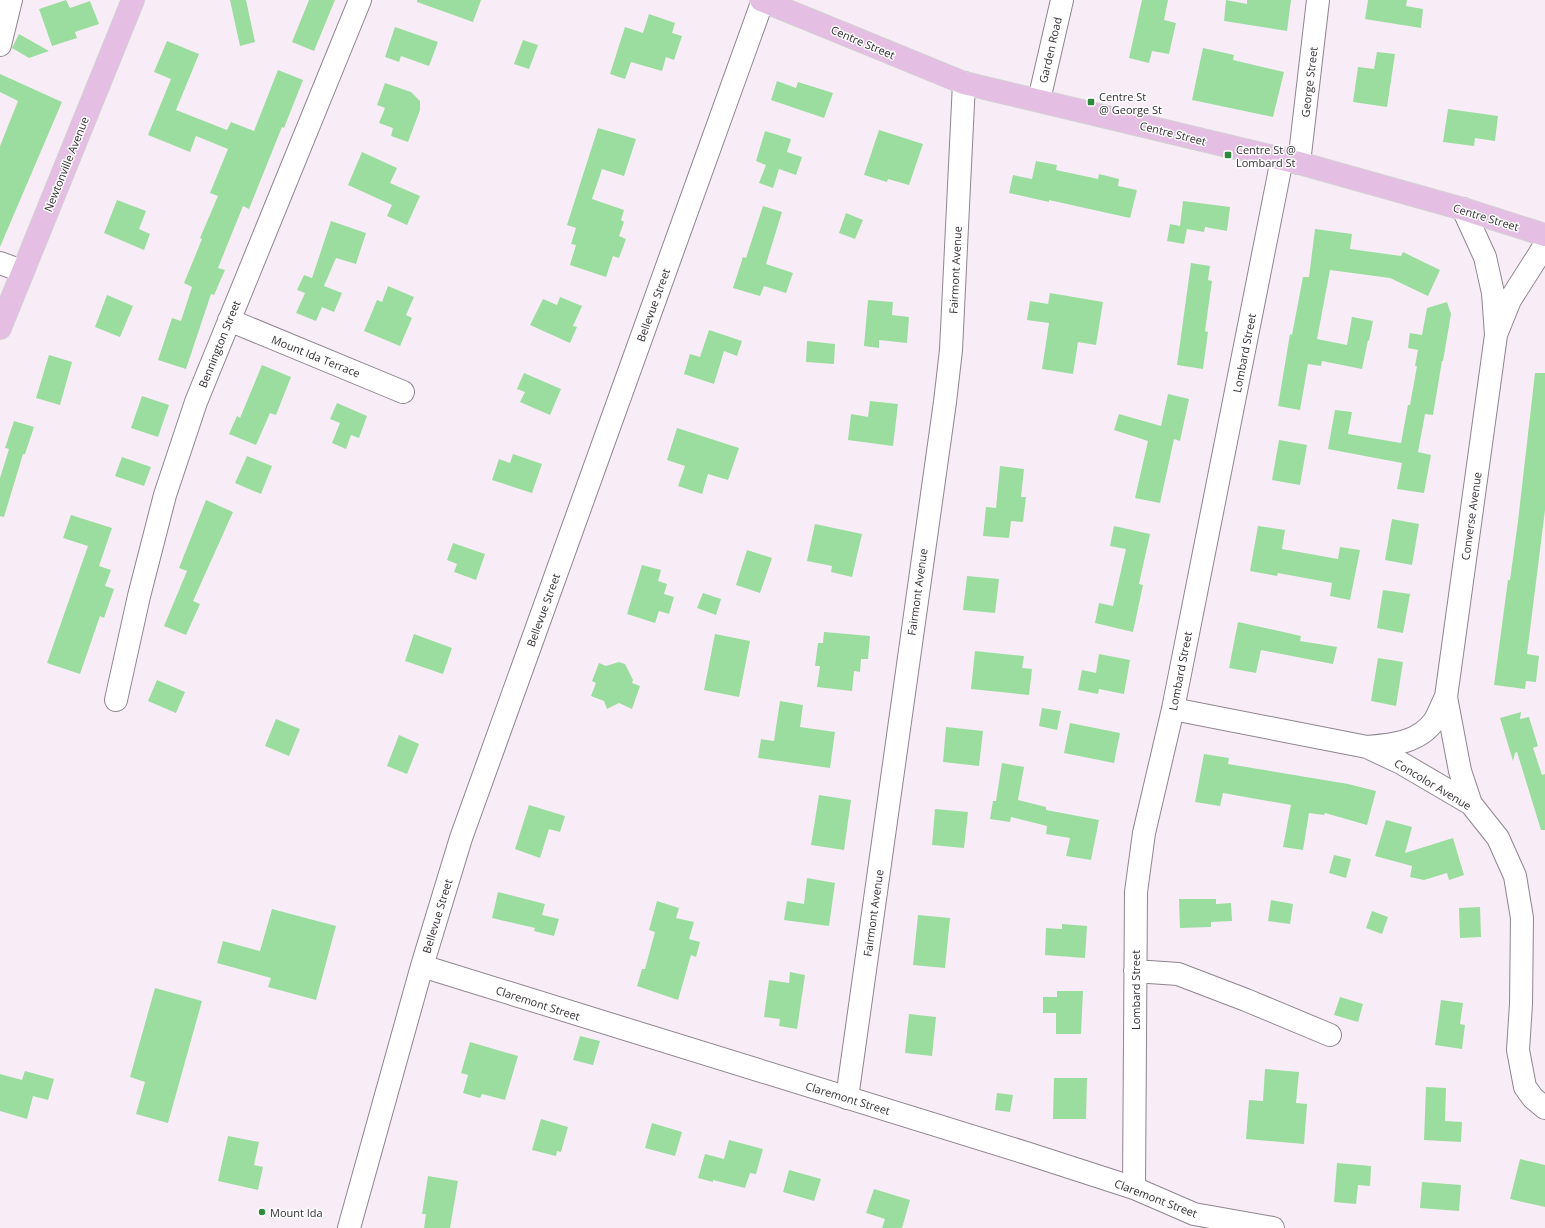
<svg xmlns="http://www.w3.org/2000/svg" width="1545" height="1228" viewBox="0 0 1545 1228" font-family="'Open Sans',sans-serif">
	<rect width="100%" height="100%" fill="#f8edf7"/>
	<!-- building -->
	<path fill="#9bdd9f" d="M66 0 70 8 90 1 99 24 75 32 77 38 52 46 39 9Z
		M230 0H246L255 42 240 46Z
		M309 0H335L314 51 292 42Z
		M417 0H481L473 22 417 2Z
		M1142 0H1168L1164 20 1176 23 1169 54 1152 51 1149 63 1129 58Z
		M1226 0 1247 4V0H1291L1287 31 1224 21Z
		M1368 0H1407L1406 6 1423 9 1421 28 1365 19Z
		M649 14 675 23 672 33 682 36 674 60 666 57 662 71 631 62 625 79 610 74 625 27 643 33Z
		M395 27 438 42 429 66 401 56 399 62 385 57Z
		M19 34 49 51 29 58 12 48Z
		M523 40 538 45 529 69 514 64Z
		M167 41 199 54 176 110 227 130 231 122 254 131 278 70 303 80 284 128 282 127 249 209 243 206 218 268 225 270 214 295 211 294 186 369 158 360 172 318 181 321 192 287 184 283 202 239 200 238 218 196 210 193 228 149 196 136 190 152 148 135 171 79 154 72Z
		M1203 48 1234 55 1233 60 1284 72 1273 117 1192 100Z
		M1377 52 1395 54 1387 107 1353 102 1358 67 1374 69Z
		M0 74 62 102 0 247V146L18 101 0 92Z
		M777 81 796 88 798 82 833 93 824 118 771 100Z
		M385 83 411 92 420 101V110L408 142 391 136 393 128 379 123 385 108 377 105Z
		M1448 109 1498 116 1495 141 1475 138 1474 146 1443 142Z
		M598 128 636 139 624 176 602 169 592 199 624 210 621 220 624 222 619 236 626 239 619 258 613 256 606 277 570 265 576 245 571 244 576 228 567 225Z
		M879 130 923 144 909 185 888 179 887 182 864 175Z
		M765 131 791 139 787 152 802 157 796 175 779 169 773 188 759 183 766 165 756 161Z
		M362 152 397 168 390 183 420 196 407 225 387 216 392 205 348 185Z
		M1036 161 1057 165 1056 170 1098 179 1099 174 1119 179 1118 186 1137 190 1130 218 1049 200V202L1009 193 1013 175 1032 179Z
		M117 200 146 211 139 229 150 234 144 250 104 233Z
		M1183 201 1230 207 1227 231 1205 227 1204 232 1187 229 1184 244 1167 241 1170 224 1180 226Z
		M763 206 782 212 766 264 793 273 786 293 764 286 760 296 733 288 743 257 746 258Z
		M846 213 863 220 855 239 839 233Z
		M331 221 366 233 356 264 336 258 324 286 342 293 334 312 322 307 316 321 296 313 305 293 297 290 304 275 312 278Z
		M1315 229 1352 234 1350 249 1401 256 1403 252 1440 270 1428 296 1390 278 1330 270 1317 339 1347 345 1352 317 1373 321 1369 341 1368 340 1362 369 1322 361 1321 366 1308 364 1300 410 1278 406 1290 334 1292 335 1303 277H1309Z
		M1191 263 1210 266 1208 280 1212 281 1205 331 1208 332 1203 369 1177 365Z
		M388 286 414 297 406 315 412 318 400 346 364 331 377 300 382 302Z
		M1050 293 1103 302 1096 345 1078 342 1073 374 1042 369 1049 323 1027 320 1030 301 1048 304Z
		M107 295 133 306 120 337 95 327Z
		M560 297 582 306 573 326 577 327 570 343 530 325 543 299 557 305Z
		M868 300 893 302 892 315 909 317 907 343 879 340V348L864 346Z
		M1447 302 1451 314 1443 361H1442L1433 415 1425 414 1418 452 1431 455 1424 493 1397 489 1402 463 1328 449 1335 410 1352 412 1348 434 1401 443 1408 405H1410L1417 366H1415L1418 350 1408 348 1410 333 1422 335 1427 308Z
		M709 330 742 341 737 356 724 351 714 384 684 374 690 354 700 357Z
		M807 341 835 344 834 364 806 362Z
		M49 355 72 362 60 405 36 398Z
		M262 365 291 377 276 415 270 413 256 445 229 434 237 416 240 418Z
		M524 373 561 389 550 415 520 402 525 392 517 389Z
		M1535 373H1545V510L1527 654 1539 656 1536 682 1526 681 1525 689 1494 685 1508 580H1510L1518 521Z
		M1168 394 1189 399 1180 441 1174 439 1160 503 1135 498 1148 441 1114 430 1119 414 1161 426Z
		M142 396 169 405 158 437 131 428Z
		M870 401 898 404 893 446 848 440 851 414 868 417Z
		M337 403 367 416 359 438 351 435 346 449 332 443 340 423 330 419Z
		M14 421 34 427 25 454H23L4 517 0 516V478L9 449 5 448Z
		M677 428 739 448 728 480 708 474 702 494 678 486 685 466 667 460Z
		M1279 440 1307 445 1300 485 1272 480Z
		M513 454 542 464 532 493 492 480 499 459 510 463Z
		M247 456 272 466 261 494 235 483Z
		M122 457 151 467 144 486 115 476Z
		M1000 466 1024 469 1021 497H1026L1023 522 1011 521 1009 538 983 536 986 507 996 508Z
		M206 500 233 512 193 601 200 604 186 635 164 626 187 571 179 568Z
		M71 515 112 528 99 566 111 570 105 586 114 589 104 618 100 616 80 674 47 663 88 546 63 538Z
		M1392 519 1419 524 1412 565 1385 560Z
		M815 524 862 534 852 577 831 572 832 566 807 561Z
		M1114 526 1150 534 1139 584 1143 585 1133 632 1095 623 1099 603 1113 606 1126 549 1110 546Z
		M1258 526 1285 530 1282 549 1338 559 1340 547 1360 550 1350 600 1330 596 1332 583 1278 573 1277 576 1250 571Z
		M453 543 485 554 476 580 454 572 457 564 447 560Z
		M747 550 772 558 760 593 736 585Z
		M642 565 661 570 658 581 667 584 664 594 674 597 669 614 659 611 655 623 627 614Z
		M967 576 999 579 995 613 963 610Z
		M1383 590 1410 594 1403 633 1377 628Z
		M703 593 721 599 716 615 697 608Z
		M1238 622 1301 636 1300 641 1337 647 1333 664 1261 650 1256 673 1229 668Z
		M824 632 870 636 868 659H861L860 672 854 671 852 691 817 687 820 666H815L818 643H823Z
		M414 634 452 648 443 674 405 661Z
		M715 634 750 641 739 697 704 690Z
		M975 651 1024 656 1022 668 1032 669 1029 695 971 689Z
		M1099 654 1130 660 1124 694 1099 689 1098 694 1078 690 1082 670 1096 673Z
		M1378 658 1403 662 1396 706 1371 701Z
		M619 662 625 664 633 680 632 683 640 686 632 709 619 703 607 709 604 701 591 696 596 683 592 681 599 663 606 666Z
		M157 680 185 692 176 713 148 701Z
		M780 701 803 705 800 727 835 732 830 768 758 758 761 739 774 741Z
		M1042 708 1061 711 1057 730 1039 726Z
		M1521 712 1520 719 1529 717 1538 746 1533 748 1542 775 1545 774V830H1541L1517 752 1515 753 1513 761 1500 718Z
		M276 719 300 729 289 756 265 746Z
		M1070 723 1120 733 1114 763 1064 753Z
		M946 727 983 731 979 766 943 762Z
		M399 735 419 744 407 774 387 766Z
		M1204 754 1229 758 1228 764 1348 784 1376 791 1367 825 1325 813 1324 815 1309 813 1303 850 1283 847 1291 805 1223 793 1220 806 1195 802Z
		M1002 763 1024 767 1018 800 1046 807V810L1099 820 1091 860 1066 856 1070 838 1046 834 1047 826 1011 817 1010 822 990 819 993 801H996Z
		M819 795 851 800 844 850 811 845Z
		M529 805 565 816 560 832 549 829 540 858 515 849Z
		M935 809 968 812 964 848 932 845Z
		M1386 820 1412 827 1405 853 1453 838 1464 875 1449 880 1447 873 1424 880 1410 877 1412 866 1375 856Z
		M1334 855 1351 859 1346 878 1329 873Z
		M807 878 835 883 829 926 784 920 787 901 804 904Z
		M498 892 545 904 542 915 559 919 554 936 534 931 535 928 492 918Z
		M1179 899H1216V904L1231 903 1232 921 1211 922V927L1180 928Z
		M1271 900 1293 904 1290 924 1268 921Z
		M657 901 679 908 676 918 694 922 689 939 700 942 696 957 691 955 678 1000 637 986 642 969H645L655 932 649 930Z
		M1480 907 1481 937 1460 938 1459 908Z
		M272 909 336 926 316 1000 268 987 271 978 217 963 223 941 260 951Z
		M1372 911 1388 917 1382 934 1366 928Z
		M918 915 950 918 945 968 913 965Z
		M1062 924 1087 926 1085 958 1045 955 1046 928 1062 929Z
		M790 972 805 975 797 1029 779 1026 780 1019 764 1017 769 980 789 983Z
		M155 988 202 1001 168 1123 136 1114 145 1082 130 1077Z
		M1057 991H1083L1081 1034H1056V1013H1043V997H1057Z
		M1340 997 1363 1004 1358 1022 1334 1015Z
		M1441 1000 1463 1003 1460 1024 1465 1025 1462 1049 1435 1045Z
		M909 1014 936 1017 932 1056 905 1053Z
		M580 1036 600 1041 593 1065 573 1060Z
		M470 1042 518 1056 505 1100 482 1094 480 1098 463 1093 468 1075 461 1073Z
		M1265 1069 1299 1072 1296 1103 1307 1104 1304 1144 1246 1139 1249 1100 1263 1101Z
		M25 1071 54 1079 48 1100 33 1096 27 1119 0 1111V1074L22 1080Z
		M1054 1078H1087L1086 1119H1053Z
		M1426 1087 1446 1088 1445 1121 1462 1122 1461 1142 1424 1140Z
		M997 1093 1013 1095 1010 1112 995 1110Z
		M541 1119 568 1127 561 1152 557 1151 556 1156 532 1150Z
		M652 1123 682 1132 675 1156 645 1148Z
		M228 1136 259 1142 254 1165 263 1167 258 1190 218 1181Z
		M729 1140 763 1149 756 1174 750 1173 745 1188 713 1180V1182L698 1178 705 1154 724 1159Z
		M1520 1159 1545 1165V1207L1510 1199Z
		M1337 1163 1371 1166 1370 1186 1358 1185 1356 1204 1334 1202Z
		M789 1170 821 1179 814 1201 783 1192Z
		M428 1176 458 1181 450 1228H424L426 1214H422Z
		M1422 1182 1461 1185 1459 1211 1420 1208Z
		M874 1189 910 1200 902 1228H882L885 1219 866 1213Z"/>
	<g fill="none" stroke-linecap="round" stroke-linejoin="round">
		<defs>
			<path id="minor" d="M0 45 11 0
				M1039 100 1062 0
				M1299 163 1318 0
				M0 263 22 271
				M229 320 403 392
				M1497 332 1510 300 1545 245
				M1446 697 1460 771 1471 804
				M116 700 139 596 165 495 196 402 360 0
				M1173 709 1367 747 1401 763 1471 804 1498 838 1515 876 1522 918 1521 1004 1518 1050 1525 1087 1533 1098 1545 1108
				M1367 747C1392 745 1419 743 1435 720 1439 713 1442 704 1446 697L1496 335 1493 293 1485 257 1463 209
				M422 966 1026 1153 1134 1188 1194 1214 1273 1228
				M1135 971 1178 974 1246 1000 1330 1035
				M847 1098 945 402 951 350 964 83
				M1134 1188 1136 892 1144 833 1173 709 1282 159
				M349 1228 422 966 461 838 763 0"/>
			<path id="major" d="M761 0 964 83 1299 163 1463 209 1545 235
				M0 328 133 0"/>
		</defs>
		<!-- minor casing -->
		<use href="#minor" stroke="#8f858e" stroke-width="24"/>
		<!-- major casing -->
		<use href="#major" stroke="#d2d1d2" stroke-width="24"/>
		<!-- minor -->
		<use href="#minor" stroke="#fff" stroke-width="22"/>
		<!-- major -->
		<use href="#major" stroke="#e5bee3" stroke-width="22"/>
	</g>
	<!-- markers -->
	<g fill="#2d8a3c" stroke="#fefefe" stroke-width="1.5">
		<rect x="1087" y="98" width="8" height="8" rx="2"/>
		<rect x="1224" y="151" width="8" height="8" rx="2"/>
		<circle cx="262" cy="1212" r="4"/>
	</g>
	<g text-anchor="middle" dominant-baseline="central" stroke-width="3" stroke-linejoin="round" paint-order="stroke">
		<!-- street labels -->
		<g font-size="11" fill="#332f33" stroke="#fefefe">
			<text transform="translate(863 42) rotate(23)">Centre Street</text>
			<text transform="translate(1050 50) rotate(-77)">Garden Road</text>
			<text transform="translate(1309 82) rotate(-83)">George Street</text>
			<text transform="translate(1173 133) rotate(14)">Centre Street</text>
			<text transform="translate(66 164) rotate(-68)">Newtonville Avenue</text>
			<text transform="translate(1486 217) rotate(17)">Centre Street</text>
			<text transform="translate(955 270) rotate(-87)">Fairmont Avenue</text>
			<text transform="translate(653 305) rotate(-70)">Bellevue Street</text>
			<text transform="translate(219 344) rotate(-68)">Bennington Street</text>
			<text transform="translate(1244 353) rotate(-79)">Lombard Street</text>
			<text transform="translate(316 356) rotate(22)">Mount Ida Terrace</text>
			<text transform="translate(1471 516) rotate(-82)">Converse Avenue</text>
			<text transform="translate(917 592) rotate(-82)">Fairmont Avenue</text>
			<text transform="translate(543 610) rotate(-70)">Bellevue Street</text>
			<text transform="translate(1180 671) rotate(-79)">Lombard Street</text>
			<text transform="translate(1433 784) rotate(31)">Concolor Avenue</text>
			<text transform="translate(873 913) rotate(-82)">Fairmont Avenue</text>
			<text transform="translate(437 916) rotate(-73)">Bellevue Street</text>
			<text transform="translate(1135 990) rotate(-90)">Lombard Street</text>
			<text transform="translate(538 1003) rotate(18)">Claremont Street</text>
			<text transform="translate(848 1098) rotate(17)">Claremont Street</text>
			<text transform="translate(1156 1198) rotate(21)">Claremont Street</text>
		</g>
		<!-- poi labels -->
		<g font-size="11" fill="#332f33" stroke="#fefefe" text-anchor="start">
			<text x="1099" y="96">Centre St<tspan x="1099" dy="13">@ George St</tspan></text>
			<text x="1236" y="149">Centre St @<tspan x="1236" dy="13">Lombard St</tspan></text>
			<text x="270" y="1212">Mount Ida</text>
		</g>
	</g>
</svg>
